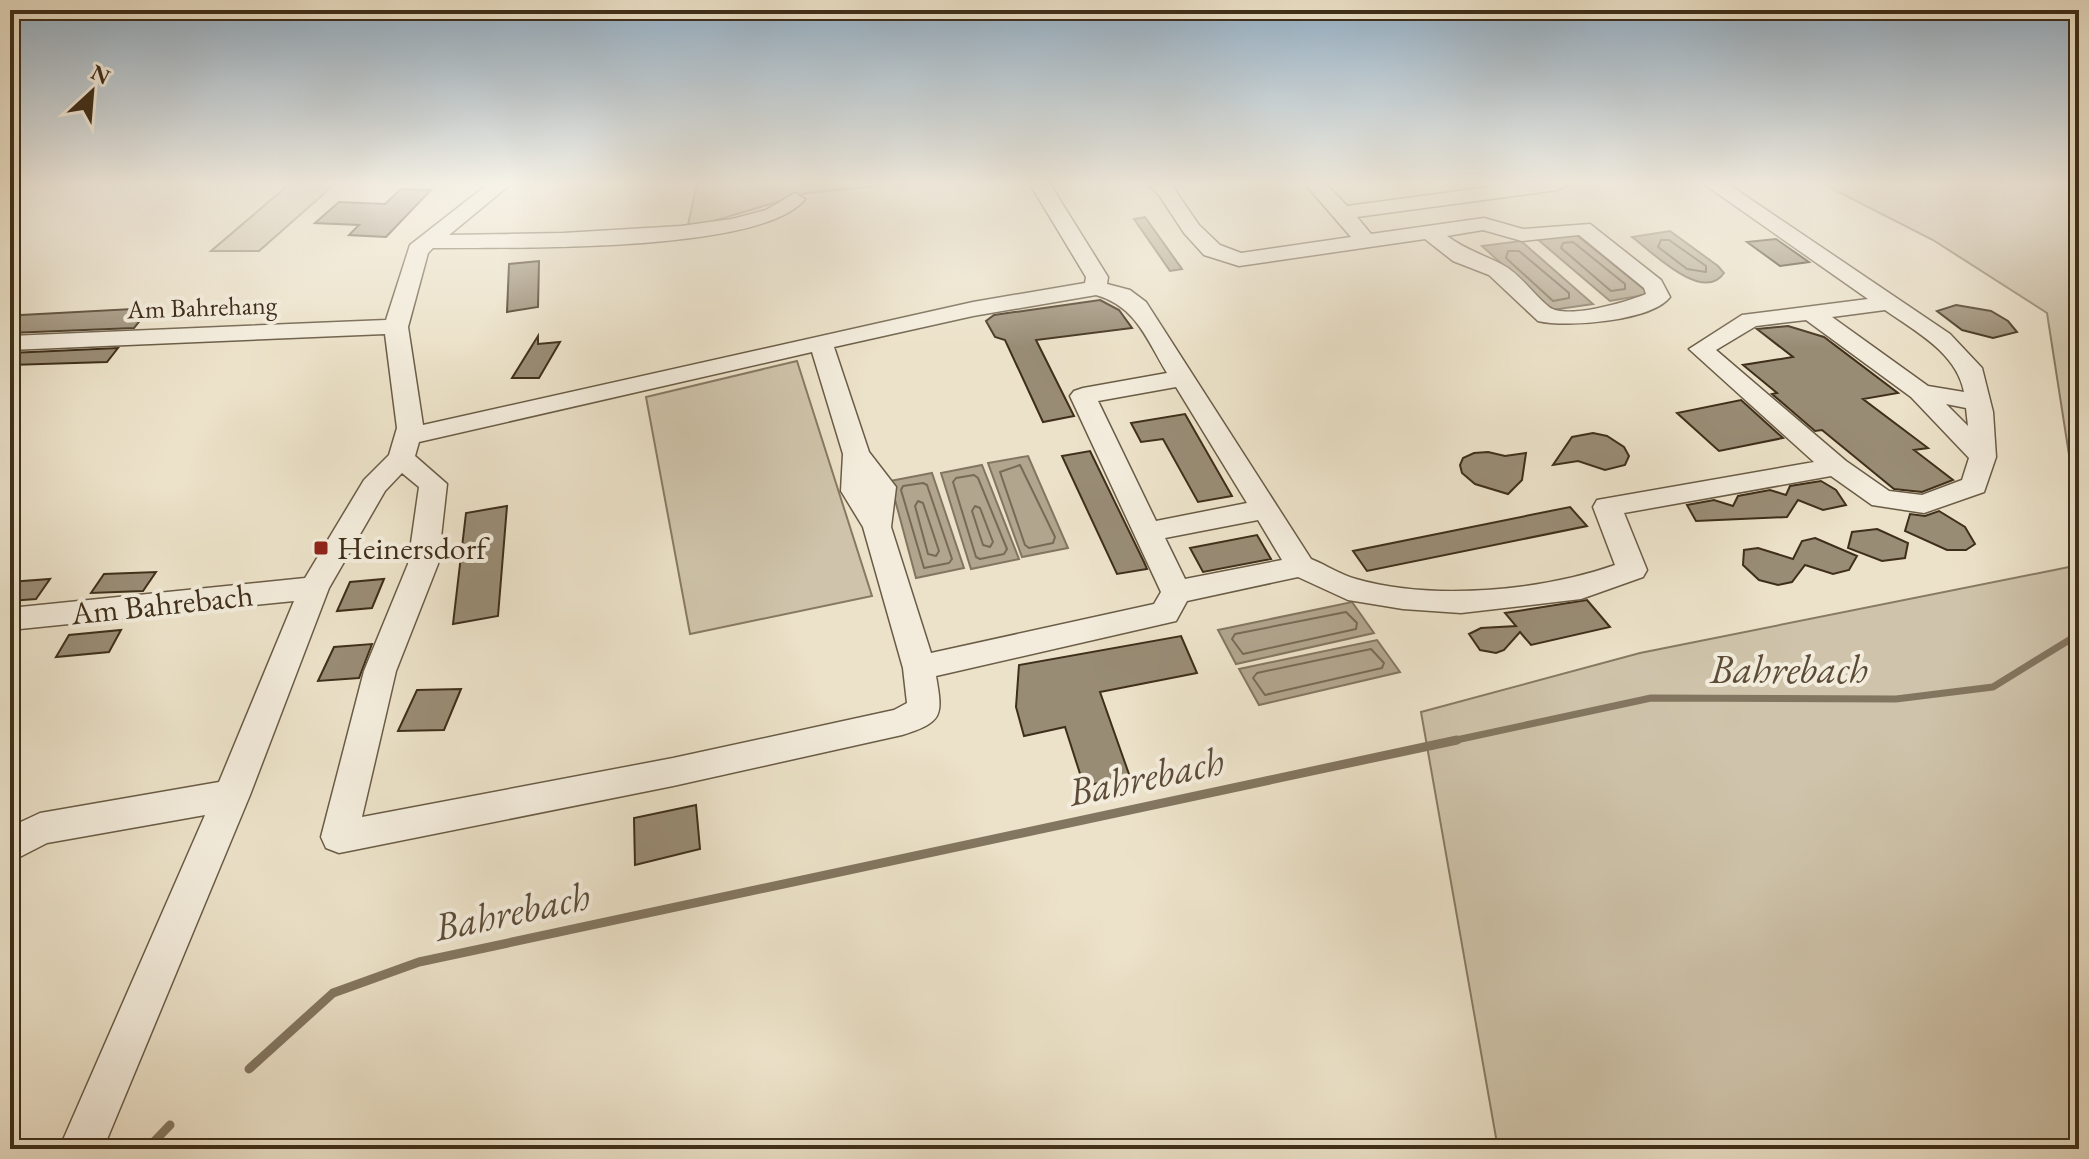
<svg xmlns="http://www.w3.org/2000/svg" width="2089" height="1159" viewBox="0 0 2089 1159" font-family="'EB Garamond',serif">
	<rect width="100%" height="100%" fill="#ece2c9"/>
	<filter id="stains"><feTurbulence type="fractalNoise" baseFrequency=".0025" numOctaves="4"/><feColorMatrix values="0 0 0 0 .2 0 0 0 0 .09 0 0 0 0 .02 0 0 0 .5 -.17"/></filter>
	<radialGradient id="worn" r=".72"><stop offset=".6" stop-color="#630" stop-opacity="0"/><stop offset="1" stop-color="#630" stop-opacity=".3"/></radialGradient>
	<!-- green -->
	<path fill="#cfc4ab" stroke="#877a62" stroke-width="2" d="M282 184H335L259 251H211L286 187Z
		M697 184H897L807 193 687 229Z
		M1823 184H2079V519L2047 313 1933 240Z
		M797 361 872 596 690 634 646 397Z
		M2079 565V1149H1498L1421 712 1640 653Z"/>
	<!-- water -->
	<path fill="#b1a58e" stroke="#837660" stroke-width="2" d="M1145 217 1182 269 1170 271 1134 219Z
		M1670 231 1718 266 1724 273C1703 304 1651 251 1632 237Z
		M1574 233 1650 294 1610 301 1536 238Z
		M1521 241 1593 304 1552 310 1482 246Z
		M1028 456 1068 548 1022 557 988 463Z
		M982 465 1019 559 971 569 941 473Z
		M932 473 964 568 916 578 890 481Z
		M1352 602 1374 633 1236 664 1218 630Z
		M1377 640 1400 672 1259 705 1239 669Z"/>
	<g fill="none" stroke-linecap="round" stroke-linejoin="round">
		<!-- shore -->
		<path stroke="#786a54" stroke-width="2" d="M1661 240H1669L1706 266V272L1687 269 1658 247Z
			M1573 242 1625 284V289L1611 291 1561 248 1563 243Z
			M1508 251H1519L1569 293V298L1553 301 1506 258Z
			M1020 465 1055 537 1053 543 1029 548 1025 545 1000 472Z
			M974 475 978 478 1007 549 1004 554 980 559 976 557 953 482 956 478Z
			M923 483 927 485 952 559 949 563 924 568 901 490 903 486Z
			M918 501 923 503 939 551 936 556 928 554 915 506Z
			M975 506 980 508 993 542 990 547 983 545 972 511Z
			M1346 612 1357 623 1356 629 1243 654 1232 639 1235 634Z
			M1371 649 1384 663 1382 668 1265 695 1253 678 1257 673Z"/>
		<!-- stream-far1 -->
		<path stroke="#837660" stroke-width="7" d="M1447 742 1651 698 1896 699 1993 687 2079 634"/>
		<!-- stream -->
		<path stroke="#837660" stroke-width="9" d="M249 1069 333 993 419 962 1457 740
			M147 1149 170 1125"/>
	</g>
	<!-- building -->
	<path fill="#998c75" stroke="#3f2f1a" stroke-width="2" d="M401 189 431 190 386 237 349 235 359 225 315 223 339 202 385 204Z
		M1776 239 1809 262 1780 266 1747 242Z
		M539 261 538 307 507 312 509 264Z
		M1100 300 1119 310 1132 328 1036 340 1074 416 1043 422 1005 340 995 337 986 321 994 315Z
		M1956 305 1991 311 2008 321 2017 332 1993 338 1962 330 1937 311Z
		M150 308 134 328 10 333V326L21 315Z
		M1788 326 1824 337 1898 393 1863 399 1928 448 1914 450 1953 480 1922 492 1894 489 1822 430 1815 431 1772 394 1777 393 1743 365 1793 357 1757 329Z
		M538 336V344L560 342 539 378H512Z
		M118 348 107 362 10 365V353Z
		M1741 400 1783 438 1719 451 1677 413Z
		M1185 414 1232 496 1198 502 1163 439 1141 442 1131 423Z
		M1593 433 1607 436 1624 447 1629 456 1625 465 1605 470 1578 461 1553 465 1572 437Z
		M1090 451 1144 562 1147 569 1117 574 1062 456Z
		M1488 452 1505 456 1526 453 1522 480 1508 494 1475 484 1462 473 1460 465 1463 458 1474 453Z
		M1821 481 1836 490 1846 505 1823 510 1798 500 1787 517 1696 521 1687 505 1714 500 1733 506 1738 496 1770 490 1786 495 1790 486Z
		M507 506 498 616 453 624 466 513Z
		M1570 507 1587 526 1367 571 1353 551Z
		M1939 511 1965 527 1975 544 1966 550H1947L1905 531 1910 514 1925 516Z
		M1877 529 1908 543 1905 558 1882 561 1848 548 1852 532Z
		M1257 535 1271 559 1203 572 1190 548Z
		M1815 538 1857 556 1849 570 1833 574 1805 565 1792 582 1778 585 1759 580 1743 565 1744 550 1758 548 1793 559 1802 541Z
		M156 572 143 591 91 593 104 574Z
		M50 579 36 599 10 601V582Z
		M384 579 372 608 337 611 350 582Z
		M1587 600 1610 627 1531 645 1520 632 1504 650 1496 653 1480 650 1469 634 1481 628 1516 626 1505 613Z
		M121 630 109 652 56 657 69 635Z
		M1181 636 1197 673 1100 692 1130 777 1084 786 1065 727 1024 736 1016 707 1019 665Z
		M372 644 359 678 318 681 334 647Z
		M461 689 444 730 398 731 417 690Z
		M696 805 700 849 635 865 634 818Z"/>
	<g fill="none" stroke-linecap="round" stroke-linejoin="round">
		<defs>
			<path id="minor" d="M488 184H511L449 235 563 233 681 226 732 219 766 210 795 193 805 199C762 254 506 247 433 248L428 253 408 327 423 425 973 302 1085 283 1086 277 1030 184H1050L1108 277 1107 284 1130 290 1146 302 1311 559C1326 565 1341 575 1356 579 1433 601 1541 591 1615 565L1593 507 1597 500 1814 462 1689 349 1742 315 1868 299 1704 184H1728L1950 334 1982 368 1993 412 1996 457 1984 492 1924 513 1872 505 1831 476 1624 513 1647 570 1643 577 1581 599 1461 613 1403 609 1348 600 1298 577 1187 601 1176 621 936 676C943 716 943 722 902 735L673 786 339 853 326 848 321 837 364 671 408 564 419 487 402 473 385 491 329 588 250 795 103 1149H59L205 815 47 843 10 862V827L40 813 219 782 294 601 10 630V608L305 578 364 480 389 455 397 428 385 334 10 350V336L386 320 410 245ZM1096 295C1136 306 1147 340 1167 373L1083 388 1074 391 1070 396 1161 592 1154 604 931 653 891 527 896 487 869 452 834 347 973 316ZM1885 310C1915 331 1957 353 1964 392L1928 386 1832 317ZM1806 320 1911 397 1969 458 1962 480 1922 495 1889 491 1846 461 1716 350 1756 326ZM812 352 843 454 841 491 863 527 903 668 907 703 894 710 673 758 362 817 396 671 438 564 447 484 415 456 419 442ZM1176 387 1247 503 1156 521 1098 401ZM1946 404 1966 408 1968 426ZM1258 520 1282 560 1185 579 1165 538Z
				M1148 184H1171L1199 225 1220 245 1241 253 1351 237 1305 184H1326L1347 206 1512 184H1568L1558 190 1357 217 1371 234 1484 218 1523 229 1590 224 1661 280 1670 297C1652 321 1566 328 1538 321L1489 275 1453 261 1425 239 1239 266 1204 255 1184 233 1159 195ZM1483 230 1522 241 1579 235 1644 288 1646 294C1627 302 1566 320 1549 307 1533 294 1520 274 1503 265 1482 254 1466 250 1447 236Z"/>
		</defs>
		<!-- minor casing -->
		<use href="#minor" stroke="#6a5c46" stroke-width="3"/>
		<!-- minor -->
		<use href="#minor" fill="#f3ecdc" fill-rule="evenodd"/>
	</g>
	<!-- sky -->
	<linearGradient id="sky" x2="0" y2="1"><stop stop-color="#92aec4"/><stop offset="0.53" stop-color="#f6f2e7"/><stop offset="1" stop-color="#f6f2e7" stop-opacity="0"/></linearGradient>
	<rect width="2089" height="347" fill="url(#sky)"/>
	<!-- markers -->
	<rect fill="#8f2418" stroke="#f3ecdc" stroke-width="3" x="313" y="540" width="16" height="16" rx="4"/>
	<g text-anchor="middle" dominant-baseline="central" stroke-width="8" stroke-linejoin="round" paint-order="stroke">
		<!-- far-street labels -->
		<g font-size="26" fill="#3f2f1a" stroke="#f3ecdc">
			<text transform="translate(202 307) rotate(-2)">Am Bahrehang</text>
		</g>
		<!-- poi labels -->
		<g font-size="32" fill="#3f2f1a" stroke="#f3ecdc" text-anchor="start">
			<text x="337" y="548">Heinersdorf</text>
		</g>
		<!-- street labels -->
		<g font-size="32" fill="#3f2f1a" stroke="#f3ecdc">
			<text transform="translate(162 604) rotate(-6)">Am Bahrebach</text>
		</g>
		<!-- near-water labels -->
		<g font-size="40" font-style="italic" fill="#5c4c37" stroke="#f3ecdc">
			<text x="1789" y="669">Bahrebach</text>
			<text transform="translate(1146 776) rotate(-12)">Bahrebach</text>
			<text transform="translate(512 911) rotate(-12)">Bahrebach</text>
		</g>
	</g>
	<!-- margin -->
	<rect width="2089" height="1159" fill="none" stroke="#ece2c9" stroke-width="40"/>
	<rect x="12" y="12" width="2065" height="1135" fill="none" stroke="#3f2f1a" stroke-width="4"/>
	<rect x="20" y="20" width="2049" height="1119" fill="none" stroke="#3f2f1a" stroke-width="2"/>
	<!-- north arrow -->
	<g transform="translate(92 92) rotate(26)" stroke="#f3ecdc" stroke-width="6" paint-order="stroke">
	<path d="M0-6L14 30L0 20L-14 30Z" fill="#3f2f1a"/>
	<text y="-12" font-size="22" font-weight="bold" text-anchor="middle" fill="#3f2f1a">N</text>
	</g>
	<rect width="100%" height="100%" filter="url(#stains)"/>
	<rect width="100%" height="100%" fill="url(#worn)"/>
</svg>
